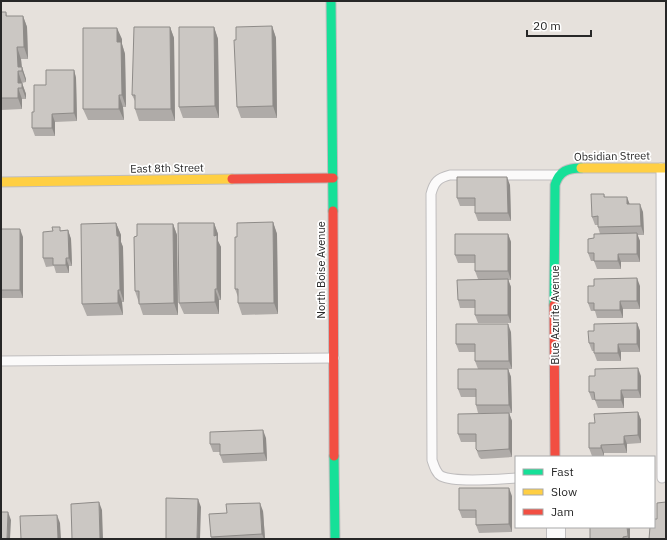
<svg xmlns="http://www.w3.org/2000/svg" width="667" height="540" viewBox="0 0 667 540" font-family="'IBM Plex Sans',sans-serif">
	<rect width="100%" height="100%" fill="#e6e1dc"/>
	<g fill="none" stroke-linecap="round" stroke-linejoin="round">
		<defs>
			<path id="lane" d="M661 168 662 478
				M1 361 334 358
				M516 478C499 479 455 483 441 476 436 473 434 466 432 460L431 194C434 182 438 178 450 175H558"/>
			<path id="street" d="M556 527V539"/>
			<path id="fast" d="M331 1 333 211
				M554 305 555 185C559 171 568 168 581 168
				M334 456 335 539"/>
			<path id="slow" d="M581 168H666
				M1 182 232 179"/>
			<path id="jam" d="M232 179 333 178
				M333 211 334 456
				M554 305 555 457"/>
		</defs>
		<!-- lane casing -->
		<use href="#lane" stroke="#bfbdbe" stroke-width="11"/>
		<!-- street casing -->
		<use href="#street" stroke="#bfbdbe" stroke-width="20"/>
		<!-- fast casing -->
		<use href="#fast" stroke="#bfbdbe" stroke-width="11"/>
		<!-- slow casing -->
		<use href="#slow" stroke="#bfbdbe" stroke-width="11"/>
		<!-- jam casing -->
		<use href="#jam" stroke="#bfbdbe" stroke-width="11"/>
		<!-- lane -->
		<use href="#lane" stroke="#fbfafa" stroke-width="9"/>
		<!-- street -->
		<use href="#street" stroke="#fbfafa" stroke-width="18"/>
		<!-- fast -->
		<use href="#fast" stroke="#16e098" stroke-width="9"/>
		<!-- slow -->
		<use href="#slow" stroke="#ffcf43" stroke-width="9"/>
		<!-- jam -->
		<use href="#jam" stroke="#f24e42" stroke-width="9"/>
	</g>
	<!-- wall -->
	<path fill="#afaba8" d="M1 12H6L7 16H23L27 27 28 59H21L22 67 26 79V82L22 83 26 94V99H22V109L1 110Z
		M272 26 276 38 277 118H241L237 107 236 40Z
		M170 27 174 38 175 121H139L135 109V101L132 95Z
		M214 27 218 39 219 118H183L179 107Z
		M122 39V44L125 54 126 107H123L124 120H88L83 109Z
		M74 70 76 78 77 121 55 122V136H35L32 128 46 85Z
		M510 185 511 221H478L475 213V206H460L457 198Z
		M604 194 605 197 630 204 643 212 644 235H637L640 241V262H621V269H597L594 261H591L588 253 594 238 600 234 598 227V225H595L592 217Z
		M273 222 277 234 278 314 242 315 238 303V297L235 289 237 237Z
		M116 223 121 235V242L123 247 124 302H122L123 315 87 316 82 304Z
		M214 223 218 234V241L221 247V300H219V314H184L179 303Z
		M173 224 177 235 178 315H143L135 291 137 236Z
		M1 229 23 237V298H1Z
		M68 230 71 239 72 266H69V273H56L54 266 46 267 43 258 53 231Z
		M508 234 511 242V280H508L511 287V323H478L475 315V308H460L458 300 478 279 475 271V263H458L455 255Z
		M640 286V309H623V318H597L595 311H591L588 303Z
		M637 323 640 331V352H621V361H597L594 353V351H592L589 343 594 331Z
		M511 332 512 369H508L511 377 512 413H478L476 405V397H461L458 389 478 369 475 361V352H459L456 344Z
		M641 376V398H624V408H598L595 400H592L589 392Z
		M638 412 641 420V443L627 444V453H604V456H592L589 448 595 423Z
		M509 413 512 421V457L481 459 479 457 476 449V442H461L458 434Z
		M266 438 267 461 223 463 220 455V452H213L210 444Z
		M512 496V532L479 533 476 525V518H462L459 510Z
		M263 511 265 539H212L211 537Z
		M590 527H630V539H590Z"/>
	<!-- shaded-wall -->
	<path fill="#8e8b88" d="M23 16 27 27 28 59 24 47Z
		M272 26 276 38 277 118 273 106Z
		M170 27 174 38 175 121 171 109Z
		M214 27 218 39 219 118 215 106Z
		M117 28 122 39V44L125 54 126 107 122 95 117 42Z
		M17 47 21 59 22 71 18 67Z
		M22 67 26 79V82L22 71Z
		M74 70 76 78 77 121 74 113Z
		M18 71 22 83H18Z
		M22 83 26 94V99L22 88Z
		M18 88 22 99V109L18 98Z
		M119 95 123 107 124 120 119 109Z
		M52 114 55 122V136L52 128Z
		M507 177 510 185 511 221 508 213Z
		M627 197 630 205 627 204Z
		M640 204 643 212 644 235 641 226Z
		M273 222 277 234 278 314 274 303Z
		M116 223 121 235V242L123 247 124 302 120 290Z
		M214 223 218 234V241L221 247V300L217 289Z
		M173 224 177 235 178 315 174 303Z
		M20 229 23 237V298L20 290Z
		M68 230 71 239 72 266 69 258Z
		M637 233 640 241V262L637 254Z
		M508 234 511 242V280L508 271Z
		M618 254 621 262V269L618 261Z
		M66 258 69 266V273L66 265Z
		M637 278 640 286V309L637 301Z
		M508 279 511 287V323L508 315Z
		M215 289 219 300V314L215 302Z
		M118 290 122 302 123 315 118 303Z
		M620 301 623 309V318L620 310Z
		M637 323 640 331V352L637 344Z
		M508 324 511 332 512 369 509 361Z
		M618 344 621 352V361L618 353Z
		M638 368 641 376V398L638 390Z
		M508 369 511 377 512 413 509 405Z
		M621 390 624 398V408L621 400Z
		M638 412 641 420V443L638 435Z
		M509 413 512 421V457L509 449Z
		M263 430 266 438 267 461 264 453Z
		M624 436 627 444V453L624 444Z
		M601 445 604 453V456L601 448Z
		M509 488 512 496V532L509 524Z
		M198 499 201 507 200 539H197Z
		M99 502 102 510 103 539H100Z
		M260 503 263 511 265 539H264L262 534Z
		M8 512 11 520 10 539H7Z
		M57 515 60 523 61 539H58Z
		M627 527H630V539H628V536Z"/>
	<!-- building -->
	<path fill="#cbc7c3" stroke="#8e8b88" d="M1 12H6V16H23L24 47H17L18 67H22V71H18V83H22V88H18V98H1Z
		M272 26 273 106 237 107 234 40H236V27Z
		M134 27H170L171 109H135V95H132Z
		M179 27H214L215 106 179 107Z
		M83 28H117V42H121L122 95H119V109H83Z
		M46 70H74V113L52 114V128H32V112H34V85H46Z
		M457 177H507L508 213H475V198H457Z
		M591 194H604V197H627V204H640L641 226 598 227V216L592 217Z
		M273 222 274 303H238V289H235V237H237V223Z
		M116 223 117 236H119L120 290H118V303L82 304 81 224Z
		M178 223H214V236L217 235V289H215V302L179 303Z
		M137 224H173L174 303 139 304V291H135L134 237 137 236Z
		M52 227H60V231L68 230 69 258H66V265H53V258H43V232L53 231Z
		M1 229H20V290H1Z
		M637 233V254H618V261H594V253H588V239L594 238V234Z
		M455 234H508V271H475V255H455Z
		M637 278V301H620V310H594V303H588V286H594V279Z
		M508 279V315H475V300H458L457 280Z
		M637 323V344H618V353H594V343H589L588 331H594V324Z
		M456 324H508L509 361H475V344H456Z
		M638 368V390H621V400H595L594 392H589V376H595V369Z
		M458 369H508L509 405H476V389H458Z
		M638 412V435L624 436V444L601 445V448H589V423H595L594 414Z
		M509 413V449L478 451 476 449V434H458V414Z
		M263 430 264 453 220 455V444H210V432Z
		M459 488H509V524L476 525V510H459Z
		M166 498 198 499 197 539H166Z
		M99 502 100 539H72L71 504Z
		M666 502V539H649L650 527H654V519H657V503Z
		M260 503 262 534 211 537 209 514 227 513 226 504Z
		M1 512H8L7 539H1Z
		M57 515 58 539H21L20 516Z
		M590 527H627L628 536 623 537V539H590Z"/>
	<g text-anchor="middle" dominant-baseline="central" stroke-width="3.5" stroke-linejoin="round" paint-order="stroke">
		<!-- street labels -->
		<g font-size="11" fill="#272727" stroke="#fff">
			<text transform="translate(612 156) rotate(-1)">Obsidian Street</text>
			<text transform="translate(167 168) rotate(-1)">East 8th Street</text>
			<text transform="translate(321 270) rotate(-90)">North Boise Avenue</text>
			<text transform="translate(555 315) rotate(-90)">Blue Azurite Avenue</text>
		</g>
	</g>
	<!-- border -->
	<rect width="667" height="540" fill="none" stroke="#272727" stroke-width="4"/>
	<!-- legend -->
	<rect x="515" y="456" width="140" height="72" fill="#ffffff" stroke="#a9a9a9"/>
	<rect x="523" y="469" width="20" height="6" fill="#16e098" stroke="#a9a9a9"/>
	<text x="551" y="476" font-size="12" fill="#272727">Fast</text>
	<rect x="523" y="489" width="20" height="6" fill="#ffcf43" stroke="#a9a9a9"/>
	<text x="551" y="496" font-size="12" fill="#272727">Slow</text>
	<rect x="523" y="509" width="20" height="6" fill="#f24e42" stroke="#a9a9a9"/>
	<text x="551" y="516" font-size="12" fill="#272727">Jam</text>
	<!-- scale -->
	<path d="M527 30v6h64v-6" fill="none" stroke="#272727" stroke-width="2"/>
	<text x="533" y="30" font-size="12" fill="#272727" stroke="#ffffff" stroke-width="3" paint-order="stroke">20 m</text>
</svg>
